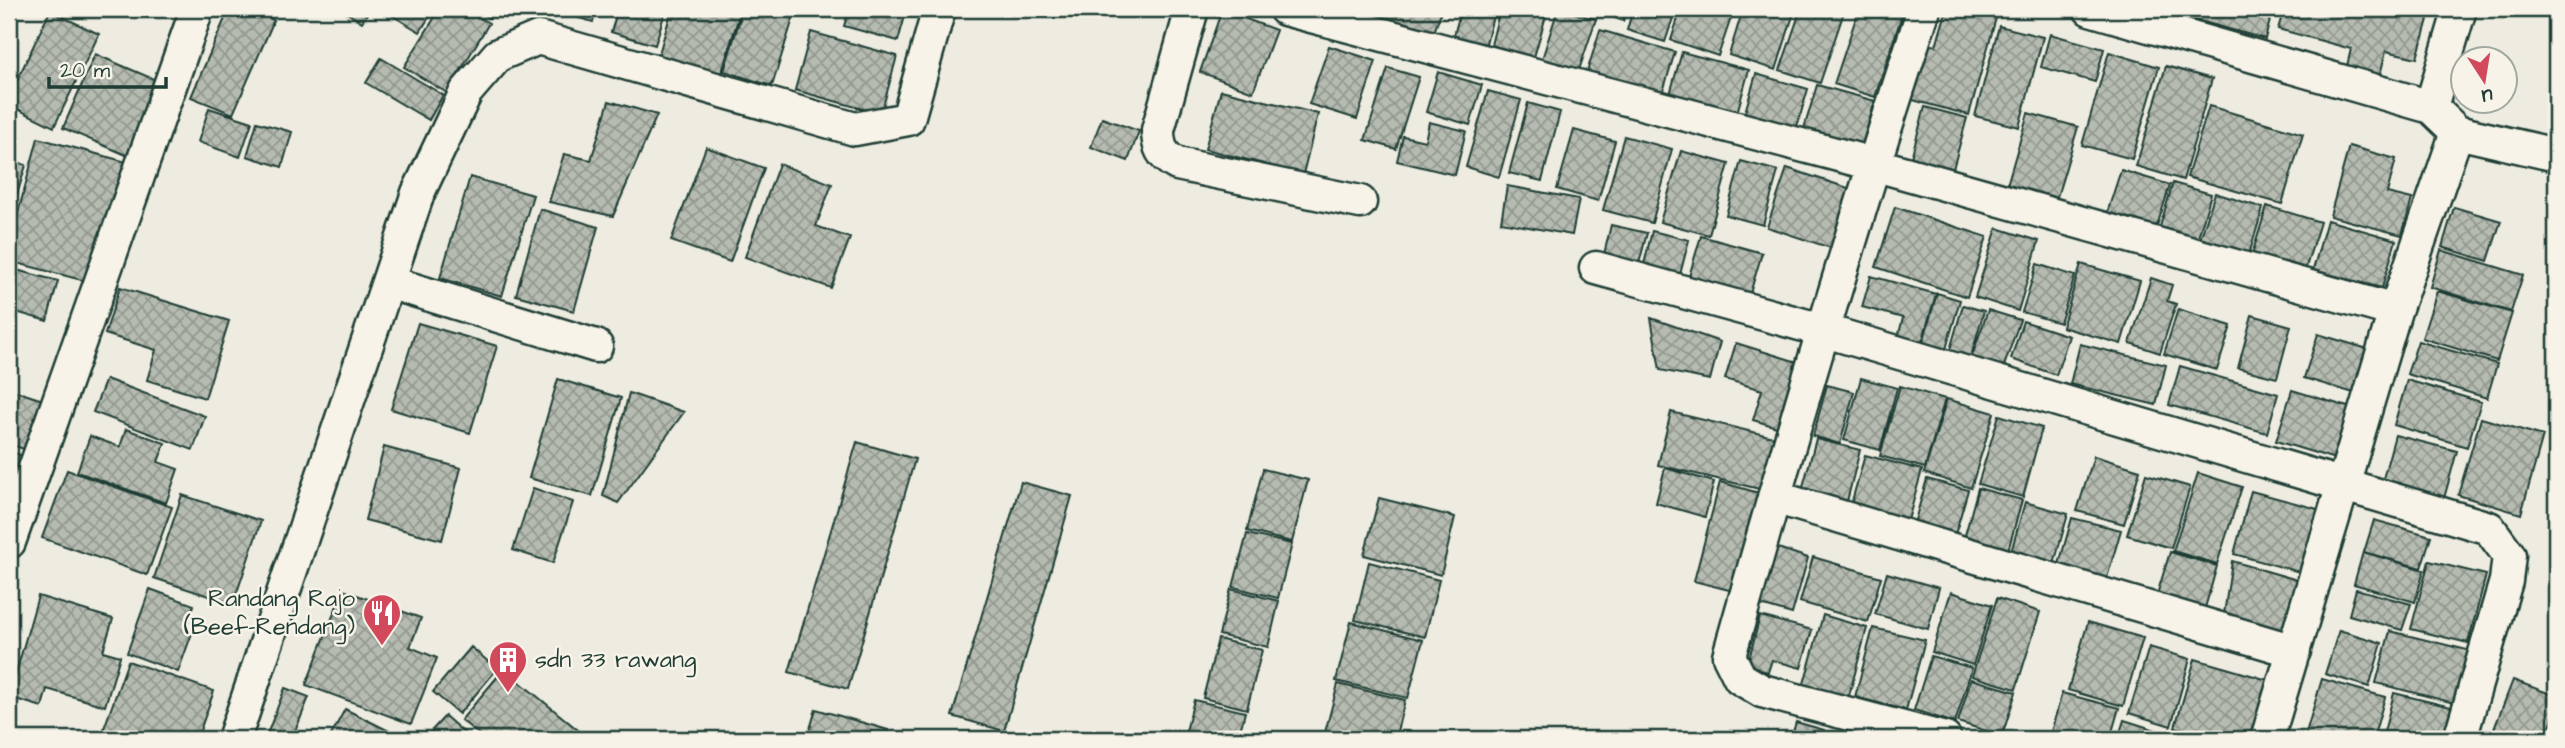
<svg xmlns="http://www.w3.org/2000/svg" width="2565" height="748" viewBox="0 0 2565 748" font-family="'Architects Daughter',sans-serif">
	<defs>
		<pattern id="building-cross-hatch" width="8" height="8" patternUnits="userSpaceOnUse" patternTransform="scale(1.75)"><rect width="8" height="8" fill="#b5bbb0"/><path d="M0 0l8 8M0 8l8-8" fill="none" stroke="#939990"/></pattern>
	</defs>
	<rect width="100%" height="100%" fill="#eeece1"/>
	<filter id="ink" filterUnits="userSpaceOnUse"><feTurbulence type="fractalNoise" baseFrequency=".0143" numOctaves="2"/><feDisplacementMap in="SourceGraphic" scale="14" xChannelSelector="R" yChannelSelector="G"/><feConvolveMatrix kernelMatrix="1 2 1 2 8 2 1 2 1" color-interpolation-filters="sRGB"/></filter>
	<g filter="url(#ink)">
		<!-- building -->
		<path fill="url(#building-cross-hatch)" stroke="#1f3d34" stroke-width="2" d="M229 9H247L274 20 233 114 191 97Z
			M340 9H370L362 22Z
			M398 9H434L420 32 393 16Z
			M440 9H464L489 23 447 93 404 67Z
			M473 9H494L489 18Z
			M548 9H597L593 22Z
			M618 9H666L655 45 611 32Z
			M672 9H741L721 75 658 57Z
			M743 9H796L772 86 724 71Z
			M849 9H907L898 41 844 26Z
			M1122 9H1148L1147 14Z
			M1377 9H1442L1430 44 1372 25Z
			M1461 9H1495L1485 47 1453 39Z
			M1500 9H1548L1534 57 1491 45Z
			M1558 9 1596 19 1579 70 1542 59Z
			M1591 9H1628L1623 21Z
			M1633 9H1676L1665 42 1627 30Z
			M1681 9H1734L1718 56 1671 40Z
			M1743 9H1795L1776 70 1729 55Z
			M1801 9H1845L1820 83 1780 70Z
			M1859 9H1882L1902 15 1875 97 1834 84Z
			M1947 9H1964L1996 18 1969 115 1909 99 1924 43 1936 46Z
			M2168 9H2273L2265 39 2167 12Z
			M2284 9H2431L2417 58 2386 51 2380 75 2347 66 2351 49 2278 29Z
			M1222 10 1276 30 1253 92 1200 72Z
			M50 11 99 34 54 127 9 105V97Z
			M1999 26 2043 37 2019 127 1975 116Z
			M1600 30 1675 52 1662 95 1587 72Z
			M811 32 897 56 881 114 795 90Z
			M2050 34 2104 49 2095 82 2041 67Z
			M1329 46 1376 61 1357 119 1309 104Z
			M1682 52 1749 70 1735 120 1668 101Z
			M2109 52 2159 67 2132 159 2082 145Z
			M95 54 165 84 133 158 63 128Z
			M381 58 443 95 429 120 366 83Z
			M2166 66 2212 79 2183 180 2136 166Z
			M1388 68 1419 77 1396 149 1365 140Z
			M1438 72 1482 85 1470 125 1426 112Z
			M1756 74 1808 89 1793 140 1741 126Z
			M1817 85 1875 101 1858 158 1800 142Z
			M1221 90 1318 114 1303 174 1205 149Z
			M1488 91 1521 100 1499 177 1466 167Z
			M609 101 657 115 613 216 549 202 564 154 591 160Z
			M1528 103 1560 112 1542 181 1509 173Z
			M2209 106 2303 134 2282 204 2187 177Z
			M1925 107 1967 118 1951 176 1909 165Z
			M209 108 252 122 240 157 198 142Z
			M2028 113 2078 127 2054 207 2005 192Z
			M1102 118 1139 131 1128 161 1091 147Z
			M257 122 292 132 282 167 247 156Z
			M1429 122 1466 131 1455 175 1397 161 1403 136 1425 141Z
			M1574 130 1615 141 1598 201 1557 189Z
			M1624 136 1672 149 1652 223 1603 210Z
			M38 138 130 163 97 284 9 261V247Z
			M2349 146 2396 159 2387 193 2412 199 2402 235 2330 216Z
			M706 147 764 168 730 262 671 241Z
			M1681 151 1729 164 1709 235 1660 222Z
			M9 159 26 165 9 221Z
			M1741 161 1778 171 1763 225 1726 215Z
			M779 164 832 184 816 226 850 238 831 288 745 257Z
			M1787 168 1863 193 1843 252 1767 227Z
			M2121 170 2170 185 2156 229 2107 213Z
			M470 177 533 195 502 296 440 278Z
			M2173 183 2211 194 2194 251 2156 240Z
			M1507 186 1579 199 1572 235 1501 222Z
			M2215 193 2263 208 2246 264 2197 249Z
			M2267 206 2320 222 2302 280 2249 264Z
			M1895 207 1987 237 1967 297 1876 267Z
			M2454 207 2501 221 2488 261 2442 247Z
			M540 209 598 227 574 311 516 295Z
			M2327 220 2396 240 2382 288 2313 270Z
			M1611 225 1647 233 1636 275 1601 267Z
			M1997 228 2039 241 2018 311 1975 297Z
			M1652 231 1689 240 1677 286 1641 277Z
			M1701 236 1762 253 1746 307 1685 290Z
			M2441 250 2523 275 2511 312 2430 287Z
			M2037 264 2075 276 2060 323 2022 312Z
			M2081 264 2140 281 2121 344 2062 327Z
			M9 268 58 281 47 321 9 310Z
			M1871 276 1936 294 1918 356 1895 349 1903 318 1862 307Z
			M2151 278 2172 285 2167 301 2176 304 2160 353 2130 343Z
			M120 287 229 321 205 398 147 380 156 350 105 334Z
			M2437 291 2512 313 2497 361 2422 338Z
			M1937 293 1960 300 1942 363 1919 357Z
			M1963 305 1984 311 1968 367 1947 360Z
			M2178 309 2231 326 2217 370 2164 354Z
			M1988 310 2020 320 2001 375 1969 365Z
			M2252 315 2291 326 2277 378 2238 368Z
			M1651 318 1720 342 1710 380 1660 370Z
			M2023 321 2069 336 2056 375 2011 359Z
			M418 323 497 346 470 433 391 409Z
			M2318 334 2371 350 2357 394 2304 378Z
			M2418 341 2497 364 2487 398 2407 374Z
			M1736 343 1807 365 1787 430 1753 420 1762 390 1725 379Z
			M2080 344 2166 365 2156 405 2070 384Z
			M2180 366 2278 394 2267 433 2169 405Z
			M1861 378 1897 388 1880 450 1844 440Z
			M106 379 205 416 193 450 93 412Z
			M558 379 621 398 592 496 529 478Z
			M2407 380 2481 402 2467 447 2394 425Z
			M1827 385 1854 392 1840 444 1813 436Z
			M1900 386 1945 399 1925 468 1880 456Z
			M9 389 52 403 36 453 9 444Z
			M2292 390 2351 408 2335 459 2276 441Z
			M629 393 684 412 618 503 603 496Z
			M1947 399 1994 413 1971 488 1924 473Z
			M1671 412 1777 438 1764 490 1658 465Z
			M1999 415 2042 428 2023 497 1978 484Z
			M2481 418 2543 436 2521 514 2458 495Z
			M126 429 165 443 158 462 178 469 166 503 77 472 90 436 120 447Z
			M2395 435 2457 451 2443 502 2381 486Z
			M1816 439 1860 450 1846 505 1801 494Z
			M857 442 915 459 848 689 789 672Z
			M384 447 461 468 442 540 365 520Z
			M9 451 29 458 9 522Z
			M1865 455 1922 470 1905 531 1848 515Z
			M2094 456 2140 470 2124 524 2077 511Z
			M1665 468 1714 482 1705 517 1656 503Z
			M1263 469 1308 480 1292 542 1247 531Z
			M67 470 172 507 147 575 42 538Z
			M2198 473 2242 487 2217 564 2173 551Z
			M2146 474 2190 487 2171 548 2127 535Z
			M1927 479 1968 490 1952 545 1911 534Z
			M1021 482 1072 496 1004 731 952 716Z
			M1720 482 1759 493 1733 591 1694 581Z
			M533 488 573 502 553 563 513 550Z
			M1978 488 2022 500 2006 558 1962 546Z
			M2251 491 2325 511 2307 574 2234 554Z
			M182 495 261 521 233 604 154 578Z
			M1379 498 1455 517 1441 575 1364 555Z
			M2025 502 2068 514 2054 564 2011 552Z
			M2072 518 2121 530 2104 588 2056 575Z
			M2374 520 2431 536 2421 568 2364 552Z
			M1247 534 1292 544 1278 598 1233 587Z
			M1778 548 1808 558 1792 614 1761 605Z
			M2170 552 2217 566 2203 615 2155 601Z
			M2363 552 2424 570 2415 602 2354 584Z
			M1813 557 1881 577 1868 622 1800 602Z
			M2232 561 2304 582 2290 634 2224 614Z
			M2429 561 2486 575 2468 643 2411 629Z
			M1369 562 1439 580 1425 637 1355 620Z
			M1887 573 1939 588 1928 629 1875 614Z
			M150 589 194 605 185 631 192 633 178 672 127 653Z
			M1231 589 1279 601 1268 647 1219 635Z
			M2356 589 2411 604 2402 630 2349 615Z
			M343 590 421 618 410 647 437 658 411 724 306 685Z
			M1951 592 1992 605 1973 665 1932 652Z
			M38 596 113 619 103 651 120 656 105 706 47 689 42 707 9 697Z
			M1997 598 2040 612 2016 689 1972 676Z
			M1823 615 1867 628 1847 703 1802 691Z
			M1760 616 1812 630 1801 668 1772 660 1768 672 1747 667Z
			M1351 622 1423 640 1408 698 1336 681Z
			M2088 622 2143 638 2123 706 2068 690Z
			M1873 628 1925 640 1906 710 1855 697Z
			M2339 630 2382 643 2369 687 2325 674Z
			M2390 631 2475 652 2462 705 2376 683Z
			M1218 639 1262 650 1247 709 1203 698Z
			M471 647 497 669 459 714 433 692Z
			M2149 647 2190 659 2171 726 2129 713Z
			M1931 656 1972 668 1955 723 1914 710Z
			M2195 659 2268 680 2251 739H2217L2175 727Z
			M128 661 214 691 197 739H118L102 734Z
			M504 669 589 739H485L461 720Z
			M1971 679 2016 692 2002 736 1958 722Z
			M2322 679 2385 697 2373 739H2316L2305 736Z
			M2513 680 2556 696V710L2545 739H2497L2491 737Z
			M1338 684 1405 700 1395 739H1336L1324 736Z
			M285 688 309 697 292 739H271L266 737Z
			M2062 693 2119 708 2110 739H2049Z
			M2394 693 2455 708 2446 739H2414L2384 732Z
			M1194 700 1245 712 1238 739H1184Z
			M345 709 393 733 389 739H329Z
			M816 709 888 730 885 739H807Z
			M445 716 471 739H424Z
			M2124 720 2172 735 2170 739H2118Z
			M1796 722 1824 730 1821 739H1791Z
			M2176 733 2198 739H2174Z"/>
		<g fill="none" stroke-linecap="round" stroke-linejoin="round">
			<defs>
				<path id="street" d="M1192 9 1158 130C1158 147 1162 156 1177 164L1360 202
					M1285 9 1873 164 2395 311
					M1924 9C1853 223 1790 439 1729 656L1740 678 1762 691 1945 739
					M2090 9 2431 107 2457 132 2556 155
					M2431 107 2460 9
					M1596 268 1822 330 2489 528 2509 555 2506 581 2460 739
					M388 282 596 346
					M1774 497 2294 651
					M9 542 197 9
					M234 739 418 193 466 92 498 55 538 38 855 129 908 119 939 9
					M2267 739 2395 311 2457 132"/>
			</defs>
			<!-- street casing -->
			<use href="#street" stroke="#1f3d34" stroke-width="37"/>
			<!-- street -->
			<use href="#street" stroke="#f7f3e8" stroke-width="32"/>
		</g>
	</g>
	<!-- icons -->
	<defs>
		<symbol id="restaurant-pin" viewBox="-11 -11 22 30"><path d="M0 17L-7.5 6A9.5 9.5 0 1 1 7.5 6Z" fill="#d1495b" stroke="#f7f3e8"/><path d="M-5-6h1v4h1v-4h1v4h1v-4h1v5L-1.5 .5V6h-2V.5L-5-1ZM5-6V6H3V1.5H1.5Q1.5-4 5-6Z" fill="#fff"/></symbol>
		<symbol id="building-pin" viewBox="-11 -11 22 30"><path d="M0 17L-7.5 6A9.5 9.5 0 1 1 7.5 6Z" fill="#d1495b" stroke="#f7f3e8"/><path d="M-4-6H4V6H1V3H-1V6H-4ZM-2.5-4.3h1.7v1.8h-1.7ZM.8-4.3h1.7v1.8H.8ZM-2.5-1h1.7V.8h-1.7ZM.8-1h1.7V.8H.8Z" fill="#fff"/></symbol>
	</defs>
	<g fill-rule="evenodd">
		<use href="#restaurant-pin" x="360" y="591" width="44" height="60"/>
		<use href="#building-pin" x="486" y="638" width="44" height="60"/>
	</g>
	<g text-anchor="middle" dominant-baseline="central" stroke-width="5" stroke-linejoin="round" paint-order="stroke">
		<!-- poi labels -->
		<g font-size="24" fill="#1f3d34" stroke="#f7f3e8" text-anchor="end">
			<text x="355" y="599">Randang Rajo<tspan x="355" dy="28">(Beef-Rendang)</tspan></text>
			<text x="535" y="660" text-anchor="start">sdn 33 rawang</text>
		</g>
	</g>
	<!-- margin -->
	<rect width="2565" height="748" fill="none" stroke="#f7f3e8" stroke-width="35"/>
	<rect x="18" y="18" width="2530" height="713" fill="none" stroke="#1f3d34" stroke-width="2.5" filter="url(#ink)"/>
	<!-- north arrow -->
	<g transform="translate(2484 80) rotate(168)"><circle r="33" fill="#f7f3e8" stroke="#a1aaa0" stroke-width="2"/>
	<path d="M0-5L12 26L0 18L-12 26Z" fill="#d1495b"/>
	<text y="-10" font-size="19" font-weight="bold" text-anchor="middle" fill="#1f3d34">U</text>
	</g>
	<!-- scale -->
	<path d="M49 77v10h117v-10" fill="none" stroke="#1f3d34" stroke-width="3.5"/>
	<text x="60" y="77" font-size="21" fill="#1f3d34" stroke="#f7f3e8" stroke-width="5" paint-order="stroke">20 m</text>
</svg>
